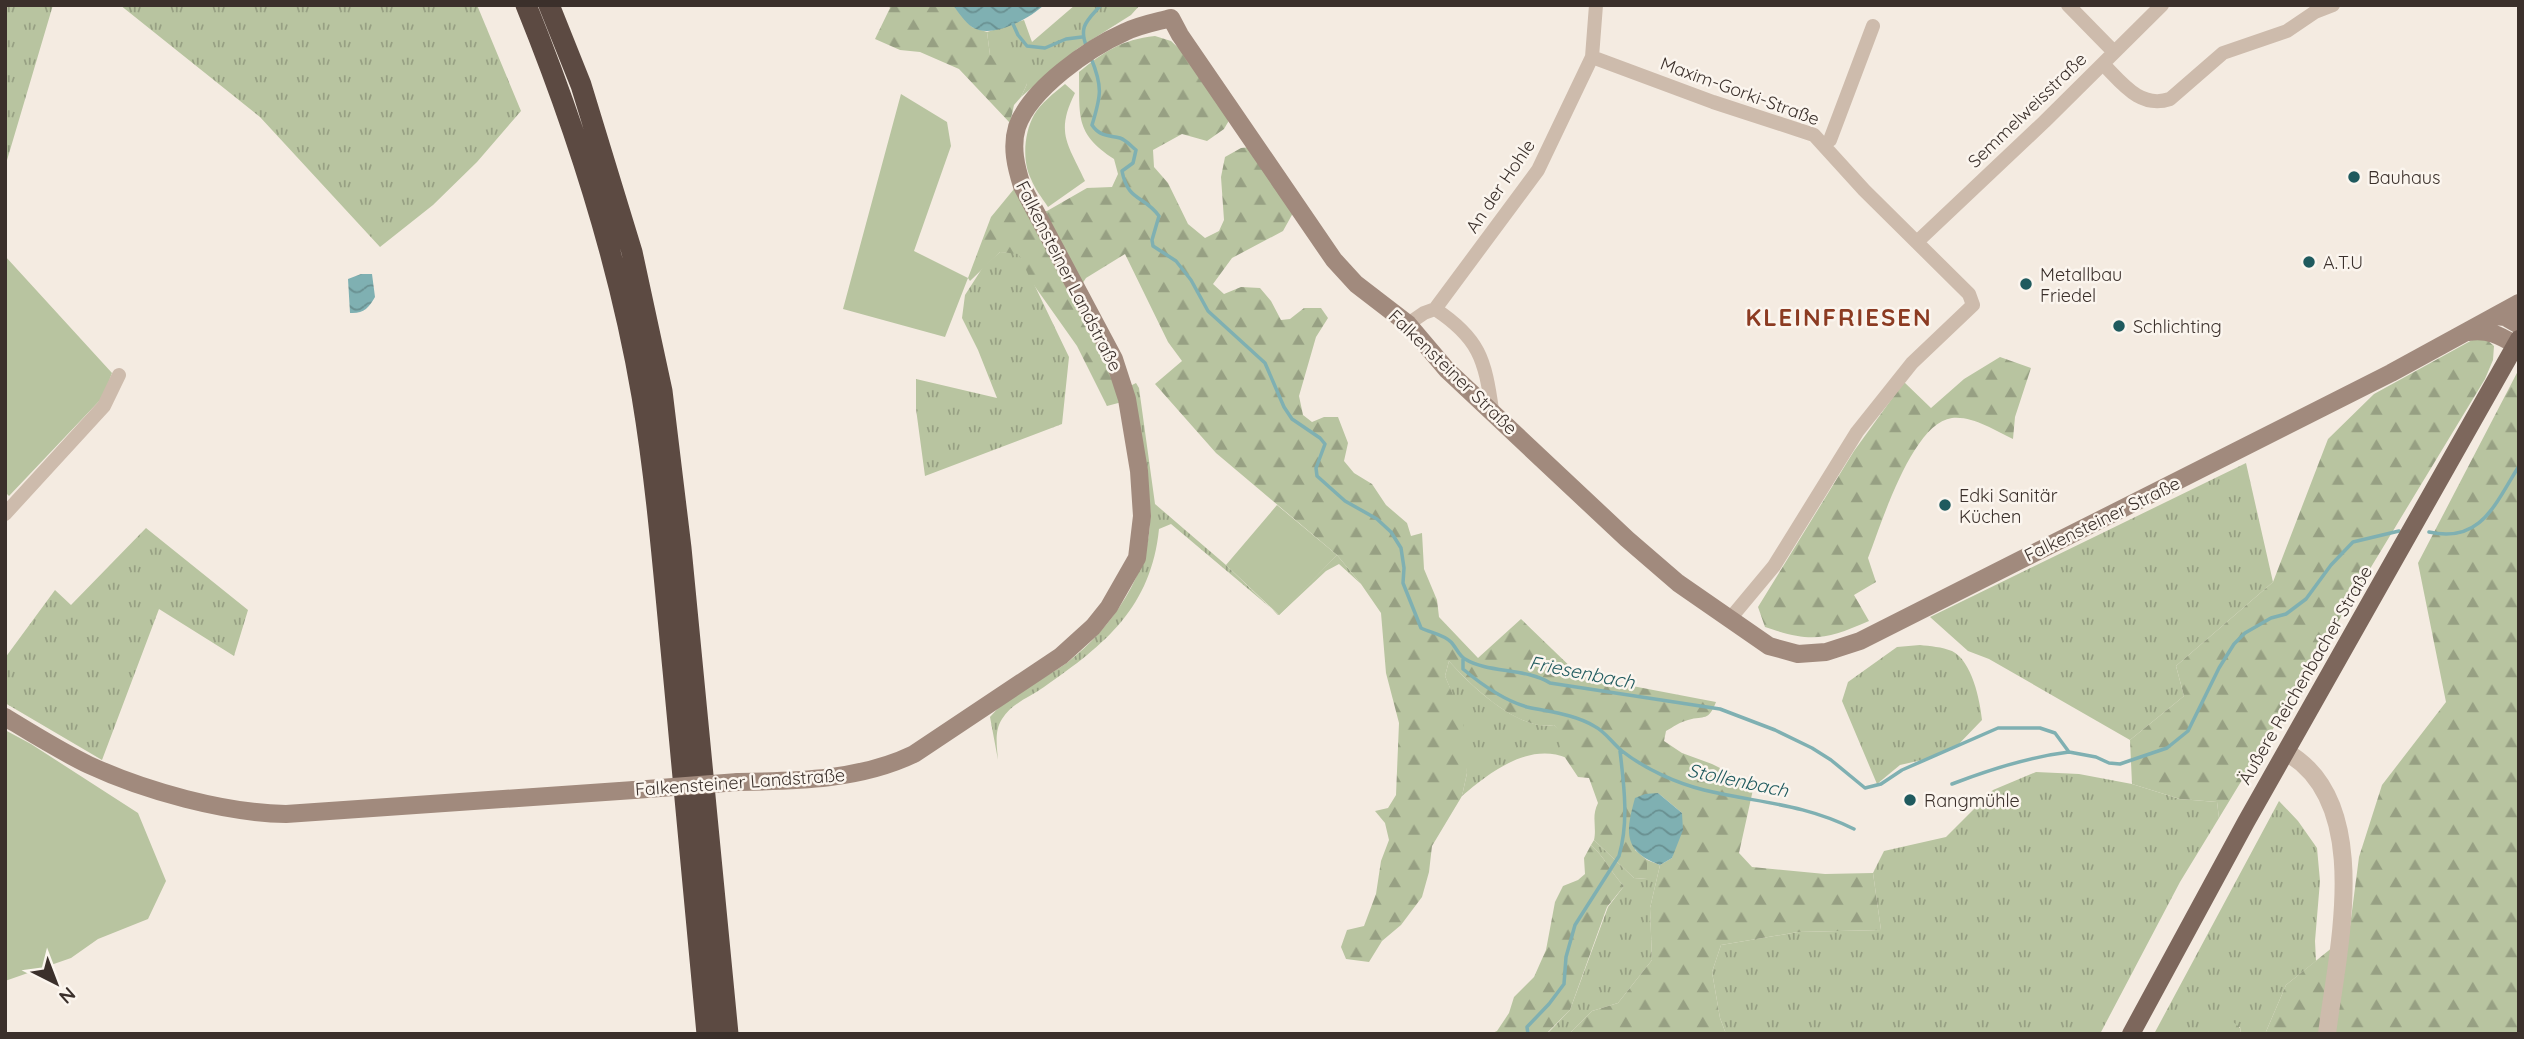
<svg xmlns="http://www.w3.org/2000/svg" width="2524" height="1039" viewBox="0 0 2524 1039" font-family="Quicksand,sans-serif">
	<defs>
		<pattern id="grass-tufts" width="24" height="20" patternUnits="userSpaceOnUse" patternTransform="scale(1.75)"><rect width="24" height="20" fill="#b8c4a0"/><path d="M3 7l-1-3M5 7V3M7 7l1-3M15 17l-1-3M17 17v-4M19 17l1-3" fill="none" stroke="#97a083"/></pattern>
		<pattern id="forest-firs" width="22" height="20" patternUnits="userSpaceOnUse" patternTransform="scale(1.75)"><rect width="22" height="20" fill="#b8c4a0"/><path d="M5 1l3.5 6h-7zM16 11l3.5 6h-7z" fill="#97a083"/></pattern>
		<pattern id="water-waves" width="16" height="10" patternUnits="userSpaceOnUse" patternTransform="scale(1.75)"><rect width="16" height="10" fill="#7fb0b2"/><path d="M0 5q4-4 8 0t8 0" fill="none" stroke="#699091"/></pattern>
	</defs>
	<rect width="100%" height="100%" fill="#f4ebe1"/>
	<!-- grass -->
	<path fill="url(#grass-tufts)" d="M5 5H53L5 167Z
		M120 5H477L521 111 477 162 433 205 380 247 260 117Z
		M1075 5H1140L1131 15 1077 49 1021 97 1027 84 990 55 987 32 1024 20 1032 42Z
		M1000 252 1019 253 1069 357 1062 424 925 476 916 409V379L997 398 978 350 962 318 965 295 983 267Z
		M1136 383 1139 388 1155 504 1226 565 1278 615 1337 555 1361 584 1339 564 1326 571 1279 615 1171 524 1159 529C1151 607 1106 644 1044 687 1030 697 1012 703 1002 719 994 731 997 747 998 760L990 717C1010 693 1043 680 1068 662 1114 626 1154 568 1150 507 1147 467 1137 426 1130 386Z
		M2246 463 2273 582 2176 666 2184 696 2130 740 1989 659 1968 651 1930 617Z
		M146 528 248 610 234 656 159 609 102 760 5 703V658L55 590 71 605Z
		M1920 645C1930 646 1942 647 1952 651 1972 661 1980 700 1982 720L1955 748 1931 758 1900 765 1877 784 1842 701 1848 682 1897 647Z
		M1449 661C1470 685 1519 732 1554 725L1560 730V749L1567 758C1529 742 1490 772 1462 796L1467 773 1452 693 1445 676Z
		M2036 772 2079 774 2132 784 2180 799 2217 802 2219 818 2180 882 2100 1034H1726L1720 1018 1712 972 1721 945 1798 932 1881 930 1873 873 1884 851 1946 837 1993 790Z
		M2279 801 2298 821 2317 848 2320 881 2315 941 2316 961 2286 985 2265 1034H2241L2240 1027 2208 1032 2209 1034H2154Z
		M1594 840 1634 878 1647 879V860L1660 865 1650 908 1652 960 1618 1003 1592 1011 1569 1034H1547L1570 1010 1608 907 1624 886C1611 873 1605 857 1591 845Z"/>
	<!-- forest -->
	<path fill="url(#forest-firs)" d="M888 5H953L972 27 987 32 990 55 1012 58 1023 70 1027 84 1021 97 1014 105 1010 123 959 69 920 52 900 50 875 39 890 8Z
		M1155 36 1171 41 1184 53 1231 117 1224 129 1207 141 1182 134 1153 150 1154 167 1168 183 1188 224 1205 238 1219 231 1224 220 1221 177 1225 157 1241 148 1252 147 1293 213 1283 231 1232 258 1213 284 1224 294 1241 287 1260 288 1271 301 1281 320 1290 319 1304 308H1321L1328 318 1316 337 1299 396 1303 415 1312 422 1324 417H1338L1348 443 1344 461 1354 473 1372 484 1386 505 1407 523 1411 536 1422 533 1424 569 1437 600 1439 617 1478 658 1521 619 1580 676 1716 702C1708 722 1705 715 1688 720 1680 722 1673 727 1666 731L1664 741 1682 753 1712 764 1754 785 1739 853 1752 867 1825 874 1873 873 1881 930 1798 932 1721 945 1712 972 1720 1018 1726 1034H1569L1592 1011 1618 1003 1652 960 1650 908 1660 865 1672 858 1682 813 1658 793 1635 850 1647 860V879L1634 878 1594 840C1597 826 1591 817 1598 803L1589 778 1578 777 1560 750 1559 730 1554 725C1519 732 1471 686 1449 661L1445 676 1463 718 1467 773 1462 796 1432 846 1429 872 1422 897 1401 925 1382 941 1369 962 1346 959 1341 947 1347 930 1364 926 1376 894 1381 861 1389 840 1385 823 1375 811 1388 808 1396 795 1399 723 1386 673 1381 613 1361 584 1337 555 1216 453 1155 384 1182 361 1168 342 1125 254 1086 278 1076 293 1093 326 1122 402 1107 406 1077 346 1031 281 1019 254 1000 252 970 281 968 278 991 217 1014 189 1029 212 1047 211 1087 188 1112 187 1118 174 1114 159C1074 133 1080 115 1079 72 1105 51 1121 40 1155 36Z
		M2474 339H2486L2494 346 2493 360 2485 379 2219 818 2217 802 2180 799 2132 784 2130 740 2184 696 2176 666 2273 582 2328 439 2374 394Z
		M2000 357 2031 368 2015 417 2013 439C1993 430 1974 416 1952 418 1912 423 1881 525 1868 558L1876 582 1854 595 1869 621C1825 640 1811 643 1765 627L1758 607 1854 451 1904 382 1931 408 1964 379Z
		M2519 369V1034H2265L2286 985 2349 934 2359 857 2382 785 2446 702 2418 563Z
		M1591 845C1605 857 1611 873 1624 886L1607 907 1570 1010 1546 1034H1490L1497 1031 1509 1013 1514 997 1534 977 1546 950 1555 902 1563 886 1578 880 1585 874 1584 858Z
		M2230 1019 2240 1028 2241 1034H2209L2208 1032 2220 1022Z"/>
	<!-- garden -->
	<path fill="#b8c4a0" d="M1065 84 1075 93C1055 133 1068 144 1085 181L1048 207C1042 198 1035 189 1031 179 1022 161 1024 133 1034 115 1041 103 1054 93 1065 84Z
		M901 94 947 122 951 146 914 251 968 278 945 337 843 309Z
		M5 256 112 373 103 397 9 496 5 492Z
		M1277 505 1337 555 1279 615 1226 565Z
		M5 730 31 744 138 813 166 881 148 919 98 939 71 958 5 981Z"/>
	<!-- water -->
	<path fill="url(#water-waves)" d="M953 5H1044C1029 19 991 40 972 27 965 22 958 12 953 5Z
		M361 274H372L375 297C369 308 363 314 350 313L348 279Z
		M1658 793 1682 813 1683 830 1672 858 1660 865C1622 851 1626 831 1635 798L1645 794Z"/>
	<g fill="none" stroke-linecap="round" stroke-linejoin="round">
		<!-- stream -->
		<path stroke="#7fb0b2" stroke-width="3.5" d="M1013 24 1018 35 1027 46 1045 48 1066 39 1082 37
			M1087 48C1078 26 1087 21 1101 5
			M1091 58C1103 87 1101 96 1092 125 1100 137 1109 135 1120 138 1126 140 1131 146 1136 150L1133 163 1122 171C1128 202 1144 195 1159 216L1152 240 1153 246 1176 261 1191 280 1208 311 1265 363 1284 407 1292 419 1320 438 1325 444 1316 468 1317 476 1345 501 1377 519 1391 532 1401 548 1404 568 1403 583 1421 628C1431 633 1443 634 1451 642 1456 647 1459 656 1465 659 1487 673 1527 668 1550 683L1720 709 1775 730 1812 748 1831 760 1865 788 1881 784 1902 770 1998 728H2040L2055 733 2069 752 2096 757 2109 763 2120 764 2167 748 2188 731 2219 668 2234 644 2245 633 2271 618 2286 614 2306 599 2331 565 2353 542 2399 531
			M2429 532C2481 544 2495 504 2519 466
			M1463 659V669C1482 685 1503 700 1527 707 1549 712 1574 714 1594 726 1606 732 1612 743 1622 751 1645 769 1676 783 1704 790 1758 803 1802 803 1854 829
			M1952 784C1991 769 2028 757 2069 752
			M1528 1034 1527 1027 1549 1004 1564 984 1566 957 1575 925 1619 856C1629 822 1624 785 1620 751"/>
		<!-- minor -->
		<path stroke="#cdbbac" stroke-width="14" d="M2068 5 2114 52
			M1592 57 1713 102 1814 135 1864 190 1969 294 1973 305 1912 363 1857 432 1774 566 1729 620
			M2103 64C2122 83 2140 109 2170 99L2223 53 2287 31 2315 12 2333 5
			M1824 144 1830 140 1873 26
			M1918 241 2044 122 2162 5
			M1435 309C1479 338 1485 359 1492 410
			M1408 324 1424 313 1435 309 1538 170 1592 57 1596 5
			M5 514 104 406 119 375"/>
		<!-- tertiary -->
		<path stroke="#cdbbac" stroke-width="18" d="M2286 752C2375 802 2337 952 2327 1034"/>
		<!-- secondary -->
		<path stroke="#a18a7d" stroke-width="18" d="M2496 316 2505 317 2519 325
			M2468 332C2488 329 2499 335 2516 345
			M5 717C33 734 60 751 89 765 145 791 225 813 286 814L634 790
			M738 782C798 781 860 780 914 754L1061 656 1093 627 1109 607 1137 558 1142 516 1139 471 1127 399 1114 359 1022 186C1016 167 1011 147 1017 127 1030 89 1089 48 1125 32 1139 25 1156 22 1171 18L1180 35 1334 260 1356 284 1408 324 1447 370 1627 539 1678 583 1769 646 1798 654 1826 652 1860 641 2391 373 2519 303"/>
		<!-- primary -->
		<path stroke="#7d675c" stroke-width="18" d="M2131 1034 2246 822 2519 339"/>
		<!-- motorway -->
		<path stroke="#5c4a42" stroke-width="21" d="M526 5C577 131 619 261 642 396 657 486 664 578 673 670 684 791 696 912 707 1034
			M549 5 581 85 632 252 662 391 681 548 728 1034"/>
		<!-- secondary-bridge -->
		<path stroke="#a18a7d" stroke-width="18" d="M634 790 738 782"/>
	</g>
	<!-- markers -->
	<g fill="#1f5a5e" stroke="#fbf5ee" stroke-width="2.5">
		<circle cx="2354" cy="177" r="7"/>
		<circle cx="2309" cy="262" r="7"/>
		<circle cx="2026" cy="284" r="7"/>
		<circle cx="2119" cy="326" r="7"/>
		<circle cx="1945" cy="505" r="7"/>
		<circle cx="1910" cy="800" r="7"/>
	</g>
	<g text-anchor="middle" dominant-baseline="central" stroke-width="5" stroke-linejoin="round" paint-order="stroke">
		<!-- street labels -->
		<g font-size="18" fill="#3b302b" stroke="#fbf5ee">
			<text transform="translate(1740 91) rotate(20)">Maxim-Gorki-Straße</text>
			<text transform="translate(2027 110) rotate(-44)">Semmelweisstraße</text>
			<text transform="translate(1500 186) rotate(-56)">An der Hohle</text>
			<text transform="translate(1069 276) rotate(63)">Falkensteiner Landstraße</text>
			<text transform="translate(1453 372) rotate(44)">Falkensteiner Straße</text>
			<text transform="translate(2102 519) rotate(-26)">Falkensteiner Straße</text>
			<text transform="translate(2305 675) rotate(-60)">Äußere Reichenbacher Straße</text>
			<text transform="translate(740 782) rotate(-4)">Falkensteiner Landstraße</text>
		</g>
		<!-- poi labels -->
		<g font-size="18" fill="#3b302b" stroke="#fbf5ee" text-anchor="start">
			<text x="2368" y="177">Bauhaus</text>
			<text x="2323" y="262">A.T.U</text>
			<text x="2040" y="274">Metallbau<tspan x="2040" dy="21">Friedel</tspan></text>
			<text x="2133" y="326">Schlichting</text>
			<text x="1959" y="495">Edki Sanitär<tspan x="1959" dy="21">Küchen</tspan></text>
			<text x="1924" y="800">Rangmühle</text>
		</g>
		<!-- water labels -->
		<g font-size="19" font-style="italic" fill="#1f5a5e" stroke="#fbf5ee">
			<text transform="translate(1582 672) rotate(11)">Friesenbach</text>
			<text transform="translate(1738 780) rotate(12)">Stollenbach</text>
		</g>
		<!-- district labels -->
		<g font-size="24" font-weight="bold" letter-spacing="2" fill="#8c3b22" stroke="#fbf5ee">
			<text x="1839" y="317">KLEINFRIESEN</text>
		</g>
	</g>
	<!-- border -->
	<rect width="2524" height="1039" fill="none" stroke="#3b302b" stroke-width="14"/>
	<!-- north arrow -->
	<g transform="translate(56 983) rotate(138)" stroke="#fbf5ee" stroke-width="5" paint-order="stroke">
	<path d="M0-5L12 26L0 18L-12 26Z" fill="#3b302b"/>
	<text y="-10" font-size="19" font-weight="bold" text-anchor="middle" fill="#3b302b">N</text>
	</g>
</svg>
